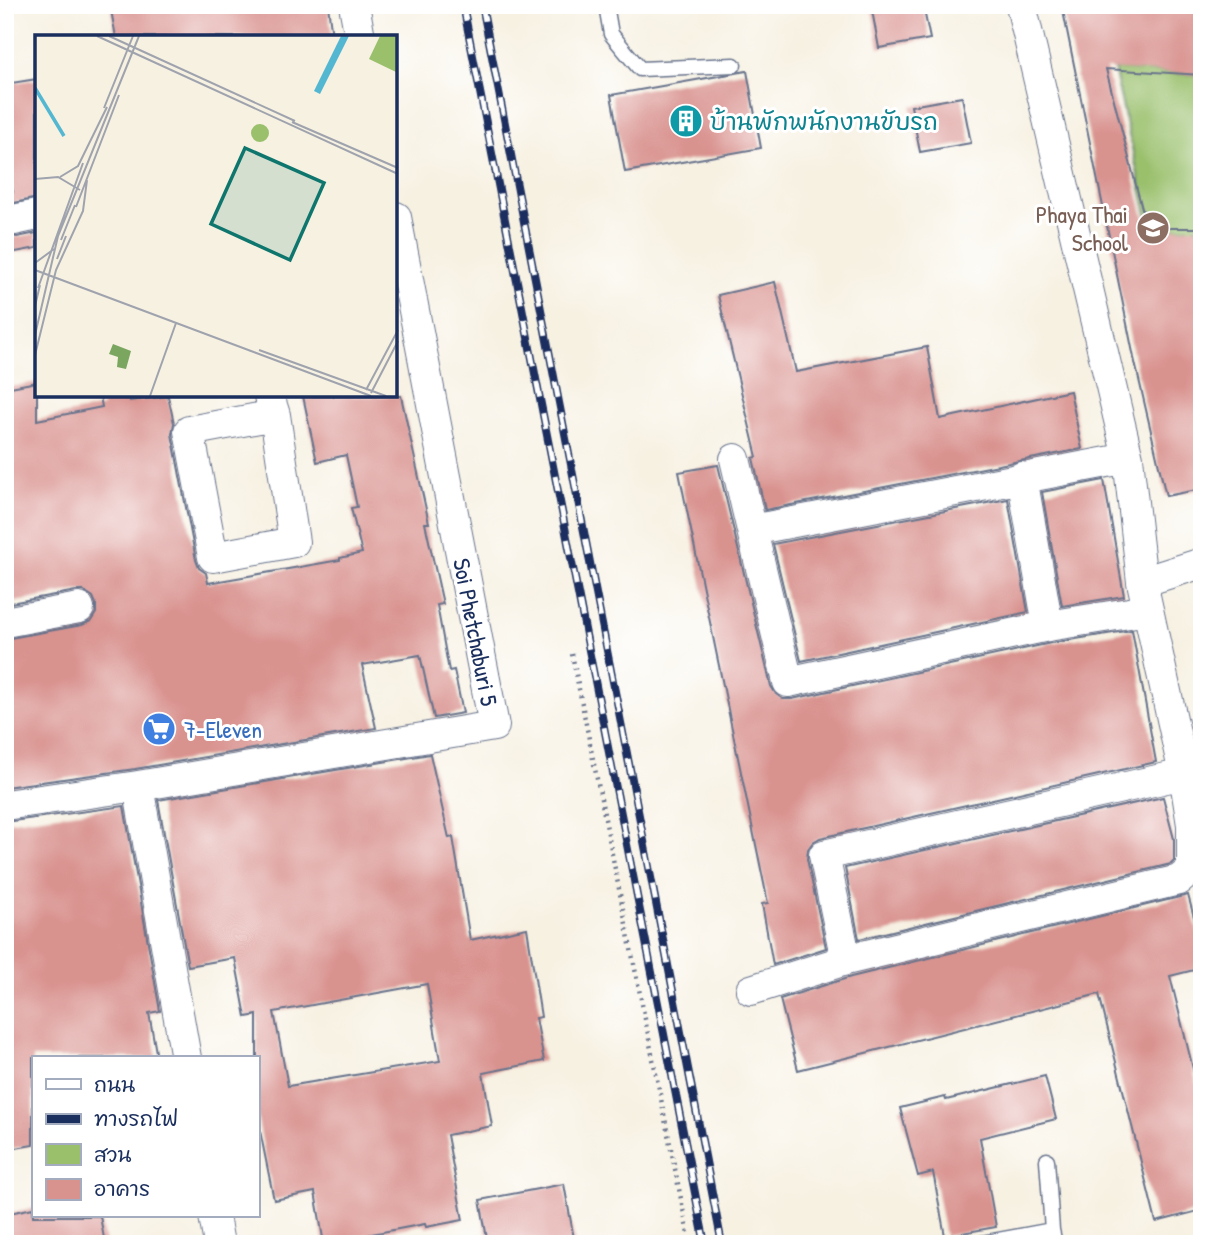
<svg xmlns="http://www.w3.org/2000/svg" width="1207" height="1249" viewBox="0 0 1207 1249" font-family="'Patrick Hand','Playpen Sans Thai',sans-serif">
	<rect width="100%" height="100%" fill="#fff"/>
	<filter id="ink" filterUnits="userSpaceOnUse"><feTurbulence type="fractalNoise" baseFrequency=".0143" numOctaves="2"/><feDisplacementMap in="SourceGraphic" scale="14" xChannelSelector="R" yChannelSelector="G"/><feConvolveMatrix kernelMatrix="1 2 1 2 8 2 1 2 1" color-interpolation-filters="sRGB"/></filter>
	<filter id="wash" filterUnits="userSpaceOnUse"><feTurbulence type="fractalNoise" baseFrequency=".00686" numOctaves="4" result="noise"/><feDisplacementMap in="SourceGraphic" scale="28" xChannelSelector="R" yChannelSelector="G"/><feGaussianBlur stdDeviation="1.57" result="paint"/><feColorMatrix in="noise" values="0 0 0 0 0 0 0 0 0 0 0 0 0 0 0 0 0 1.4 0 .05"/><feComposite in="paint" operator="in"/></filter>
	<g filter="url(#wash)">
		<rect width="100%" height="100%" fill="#f7f1e2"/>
		<!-- green -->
		<path fill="#9ac06c" stroke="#5a7865" stroke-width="2" d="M1114 69 1202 75V228H1150Z"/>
		<g id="blocks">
			<!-- building -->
			<path fill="#d9938f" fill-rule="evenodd" d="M110 5H328L332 37H116Z
				M871 5H923L930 39 879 48Z
				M1088 5H1202V75L1106 69 1147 228H1202V489L1166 496 1134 358 1063 11 1088 7Z
				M747 71 761 148 625 172 611 95Z
				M37 79V198L5 205V194L13 192 5 146V84Z
				M962 97 971 143 920 152 911 106Z
				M37 233V248L5 254V235L17 237Z
				M775 282 796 372 927 347 940 419 1070 391 1082 449 765 510 753 458 757 457 718 295Z
				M37 382V420L102 407 100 396H129L130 401 168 396 174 423 172 434 196 560 199 568 206 573 208 583 340 560V558L362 553 351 508 357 507 346 455 317 462 303 396H401L429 523H425L443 604 437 605 449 671 454 670 463 713 434 718 420 655 362 665 376 728 135 769 5 787V639L82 625 91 621 96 613V604L93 597 84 591H76L5 604V388Z
				M718 465 771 686 776 694 783 699H792L1051 643 1132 630 1156 762 820 838 813 842 808 849 807 859 826 948 773 965 762 904 768 903 679 472Z
				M1104 480 1124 596 1062 606 1042 492Z
				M1008 499 1028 612 801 661 773 544Z
				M430 754 449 838 453 837 470 940 527 928 541 1017 536 1018 544 1061 483 1073 492 1126 447 1135 463 1220 426 1227 425 1224 361 1236 362 1244H324L315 1192 274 1200 257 1116V1015L246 1017 235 958 188 966 158 800ZM427 984 440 1061 288 1086 274 1012Z
				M1163 797 1174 839V861L1171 864 859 939 845 868Z
				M124 806 160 1011 149 1013 157 1058H33V1145L5 1150V822Z
				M1188 895 1202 947V968L1170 976 1202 1105V1210L1156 1222 1099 994 798 1070 780 999 851 977Z
				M1045 1076 1056 1119 980 1138 996 1227 945 1236 933 1172 918 1176 900 1108 945 1097 946 1100Z
				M564 1184 575 1244H488L480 1200Z
				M33 1208V1216H100L105 1244H5V1214Z"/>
		</g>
	</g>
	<g filter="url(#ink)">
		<use href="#blocks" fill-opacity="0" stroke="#68738c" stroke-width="2"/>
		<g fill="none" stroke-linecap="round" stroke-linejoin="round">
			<defs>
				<path id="lane" d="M606 5 611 34 640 69 734 65
					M1047 1160 1052 1230 1055 1244
					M976 1244 1052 1230"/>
				<path id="street" d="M354 5 360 37
					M14 220 37 215
					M269 396 275 415 294 542 213 557 189 431 275 415
					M735 459 788 682 1048 626 1148 610
					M1022 477 1048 626
					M752 530 1128 458
					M1142 582 1202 563
					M5 622 79 608
					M138 786 186 1058
					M5 805 138 786 494 726 396 217
					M846 960 824 855 1184 774
					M751 990 846 960 1179 880 1192 869V825L1184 774 1142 582 1128 458 1021 5
					M214 1216 219 1244"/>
			</defs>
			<!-- lane casing -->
			<use href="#lane" stroke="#68738c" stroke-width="17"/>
			<!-- street casing -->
			<use href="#street" stroke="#68738c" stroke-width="32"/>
			<!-- path -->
			<path stroke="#68738c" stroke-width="4.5" stroke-dasharray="2 5" stroke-linecap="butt" d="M572 654 690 1244"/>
			<!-- lane -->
			<use href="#lane" stroke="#fff" stroke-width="14"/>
			<!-- street -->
			<use href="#street" stroke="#fff" stroke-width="30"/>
			<defs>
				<path id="rail" d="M463 5 705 1244
					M482 5 722 1244"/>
			</defs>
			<!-- rail casing -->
			<use href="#rail" stroke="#1b2f5e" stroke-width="8"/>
			<!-- rail -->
			<use href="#rail" stroke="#fff" stroke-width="5" stroke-dasharray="16" stroke-linecap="butt"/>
		</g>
	</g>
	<!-- icons -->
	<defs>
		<symbol id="building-disc" viewBox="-11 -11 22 22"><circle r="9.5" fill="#0f9aa8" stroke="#fff"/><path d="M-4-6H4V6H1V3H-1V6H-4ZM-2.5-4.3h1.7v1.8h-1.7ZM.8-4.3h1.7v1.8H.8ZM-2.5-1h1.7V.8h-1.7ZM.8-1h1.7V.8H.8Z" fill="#fff"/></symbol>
		<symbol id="school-disc" viewBox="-11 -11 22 22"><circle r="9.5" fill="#8d6e63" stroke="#fff"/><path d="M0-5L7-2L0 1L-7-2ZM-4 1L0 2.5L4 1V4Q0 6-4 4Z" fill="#fff"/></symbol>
		<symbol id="supermarket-disc" viewBox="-11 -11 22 22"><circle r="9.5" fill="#3f7fe0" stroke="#fff"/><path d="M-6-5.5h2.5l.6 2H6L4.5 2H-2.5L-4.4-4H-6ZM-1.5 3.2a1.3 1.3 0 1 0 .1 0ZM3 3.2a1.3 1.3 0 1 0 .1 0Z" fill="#fff"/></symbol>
	</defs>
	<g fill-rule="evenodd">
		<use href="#building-disc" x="667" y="102" width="38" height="38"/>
		<use href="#school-disc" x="1134" y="209" width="38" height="38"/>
		<use href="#supermarket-disc" x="140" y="710" width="38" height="38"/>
	</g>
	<g text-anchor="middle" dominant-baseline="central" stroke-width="6" stroke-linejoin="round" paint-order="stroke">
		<!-- culture labels -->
		<g font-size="24" fill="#0d838f" stroke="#fff" text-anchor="start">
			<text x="710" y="121">บ้านพักพนักงานขับรถ</text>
		</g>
		<!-- education labels -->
		<g font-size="24" fill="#785e54" stroke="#fff" text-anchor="end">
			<text x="1128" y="214">Phaya Thai<tspan x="1128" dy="28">School</tspan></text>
		</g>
		<!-- street labels -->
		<g font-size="24" fill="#1b2f5e" stroke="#fff">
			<text transform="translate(476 632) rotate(79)">Soi Phetchaburi 5</text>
		</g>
		<!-- shop labels -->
		<g font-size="24" fill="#366cbe" stroke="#fff" text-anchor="start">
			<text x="184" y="729">7-Eleven</text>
		</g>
	</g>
	<!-- overview -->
	<g transform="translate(35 35)">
		<rect width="362" height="362" fill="#f7f1e2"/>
		<path d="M345 1H362L361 37 334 24ZM216 98a9 9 0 1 1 18 0a9 9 0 1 1-18 0Z" fill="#9ac06c"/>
		<path d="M78 309 96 316 91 334 82 332 83 322 74 319Z" fill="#7ba660"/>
		<path d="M306 1H314L285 59 279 56Z" fill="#53b7d2"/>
		<path fill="none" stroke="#53b7d2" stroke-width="3.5" d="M0 53 29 101"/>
		<path fill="none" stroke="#9fa3ad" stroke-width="2" d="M62 1 363 139M74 1 260 86M69 73 98 1M257 87 363 133M25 142 43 131 72 72M0 144 23 142 45 155M41 172 84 60M26 205 40 170M22 224 31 201M0 228 19 214M0 235 336 361M3 253 48 128M0 271 5 250M0 300 23 201 104 1M224 315 351 361M0 320 21 235 48 176 52 145M331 355 363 295M336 358 363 306M115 361 141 288"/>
		<path fill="#0f766e" fill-opacity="0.15" stroke="#0f766e" stroke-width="3.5" d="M210 113 289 148 255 225 176 189Z"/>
		<rect width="362" height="362" fill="none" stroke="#1b2f5e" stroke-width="3.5"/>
	</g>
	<!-- margin -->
	<rect width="1207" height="1249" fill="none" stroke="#fff" stroke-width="28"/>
	<!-- legend -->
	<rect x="32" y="1056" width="228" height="161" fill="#ffffff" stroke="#a4acbf" stroke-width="2"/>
	<rect x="46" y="1079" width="35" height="10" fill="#ffffff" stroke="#a4acbf" stroke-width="2"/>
	<text x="94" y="1092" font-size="21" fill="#1b2f5e">ถนน</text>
	<rect x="46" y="1114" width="35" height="10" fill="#1b2f5e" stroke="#a4acbf" stroke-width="2"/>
	<text x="94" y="1126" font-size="21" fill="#1b2f5e">ทางรถไฟ</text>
	<rect x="46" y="1144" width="35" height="21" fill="#9ac06c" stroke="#a4acbf" stroke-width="2"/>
	<text x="94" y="1162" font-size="21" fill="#1b2f5e">สวน</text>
	<rect x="46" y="1179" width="35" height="21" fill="#d9938f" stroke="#a4acbf" stroke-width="2"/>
	<text x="94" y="1196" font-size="21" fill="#1b2f5e">อาคาร</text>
</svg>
